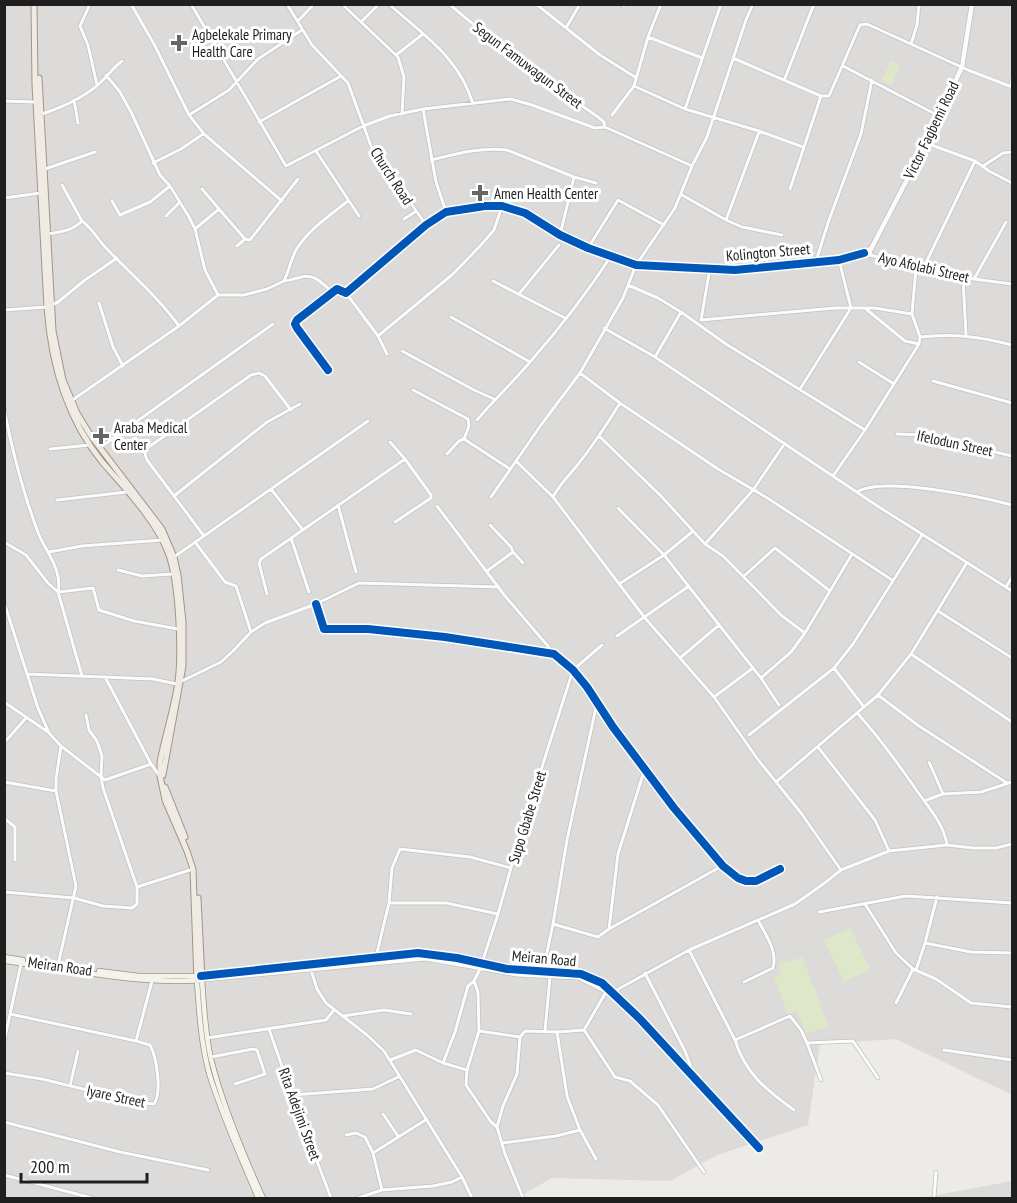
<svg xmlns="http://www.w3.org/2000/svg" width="1017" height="1203" viewBox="0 0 1017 1203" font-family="'PT Sans Narrow',sans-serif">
	<rect width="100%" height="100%" fill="#edebe8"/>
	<!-- residential -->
	<path fill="#dcdbd9" d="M5 5H1012V1095L896 1039 820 1044 808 1125 717 1155 670 1181 552 1178 517 1198H5Z
		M1012 1181V1198H921Z"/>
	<!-- grass -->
	<path fill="#dee8c9" d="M891 61 900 66 891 85 882 80Z
		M850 928 870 969 844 982 824 940Z
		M802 957 829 1026 806 1034 797 1011 788 1014 774 977 782 974 779 965Z"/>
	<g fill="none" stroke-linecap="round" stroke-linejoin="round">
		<defs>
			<path id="minor" d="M90 4 80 26 88 45 97 85
				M131 4 154 44 189 115 204 134 282 201
				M191 4 286 166 363 126 390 116 423 109 511 99 532 105 595 128 605 127 692 166
				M287 4 312 45 348 83 371 146 426 225
				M342 4 398 57 404 77 402 114
				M389 4C424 36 459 57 473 104
				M449 4 514 58 598 117 604 122 605 127
				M536 4 600 55 635 77
				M620 4 624 6
				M298 21 314 4
				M361 22 379 4
				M566 28 580 4
				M648 37 702 58
				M911 44 917 25 919 4
				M396 55 423 34
				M733 58 821 96H829L860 25 867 24 968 70 1012 87
				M843 66 939 116
				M106 75 120 92 131 112 160 175 170 186 189 217 195 229 205 270 218 295H244L267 289 284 281C289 271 291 259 296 250 308 230 330 215 348 201
				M785 78 814 4
				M634 86 685 109 759 131 803 147
				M1011 86 1012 77
				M74 100 78 123
				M4 101 35 102
				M423 109 436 182 446 212
				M685 109 721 4
				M42 114C63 107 86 97 102 81 109 74 114 67 122 61
				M189 115 229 90 258 59 302 30
				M612 115 634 86 648 37 661 4
				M259 122 341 76
				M926 143 975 161 989 171 1012 183
				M316 151 359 216
				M431 160C456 154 481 147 507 150L574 177 596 183
				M153 163 181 149 203 134
				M983 166 1003 153 1012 152
				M45 169 95 152
				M62 185 82 221
				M202 189 219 209
				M790 189 821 96
				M682 195 726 220 742 227 782 235
				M4 198 41 193
				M112 201 120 215 150 202 170 186
				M166 216 179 203
				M404 219 415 212
				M726 220 759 132
				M195 229 219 209 245 239 250 240 298 179
				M47 234C61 232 72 231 82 221 93 229 98 240 107 249 132 275 158 297 179 326
				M560 235 574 177
				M237 246 245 239
				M588 248 618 200 664 225
				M870 255 871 249H865L864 253 867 256 870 255 958 277 1012 284
				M816 261 829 220 861 134 872 80
				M923 269 975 161
				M963 278 966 335
				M974 279 1006 222
				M284 281C289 281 292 279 298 278 313 272 321 282 332 292
				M493 281 565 318
				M628 285 658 298 681 312 726 344 865 430
				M346 293 378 336 387 354
				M519 294 559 245
				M99 303 113 347 123 366
				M51 305 58 302 85 280 117 258
				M866 309 905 341 919 344
				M4 310 47 307
				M912 314 916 268
				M451 317 530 362
				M701 320 835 308H874L912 314 920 337 919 344 865 430 833 476
				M701 320 710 268
				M604 328 655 357 879 507 1012 591
				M378 336 453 274 481 245 494 230 502 206
				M920 337C954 333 980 337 1012 345
				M402 351 474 390 494 399
				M655 357 681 312
				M859 362 894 384
				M328 370 297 328 295 324 297 320 337 289 346 293 426 225 446 212 485 206H502L525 213 560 235 588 248 636 265 735 270 839 260 864 253
				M580 373 620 403 718 469 769 499 892 580
				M933 381 1012 403
				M800 389 851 308 839 260
				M413 390 468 419 469 426 464 439 459 441 447 454
				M71 401 179 326 218 295
				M4 408C10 440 18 472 28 504 33 517 36 531 43 543 51 558 62 574 58 592L82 676
				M477 420C494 400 513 382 530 362 559 329 587 293 611 256
				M897 434 923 435 1012 456
				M599 436 661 496 705 544 753 490 785 443
				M464 439 510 469
				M390 442 405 459 431 495V498L395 522
				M101 447 273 324
				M50 449 90 445
				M516 461 553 497 645 618 714 697 759 761 801 813 841 870
				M271 489 303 530
				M857 492C883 476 982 497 1012 505
				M174 496 267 422 300 404
				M491 497 541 425 580 373 623 298 636 265 675 208 692 166 707 137 746 20 753 4
				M553 497C560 483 570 475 579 463 594 444 607 424 620 403
				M57 500 127 492
				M338 505 356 572
				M437 506 505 596 553 652
				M618 508 664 555 619 584
				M490 525 511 547 513 552
				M692 532 664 555 753 668
				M204 536 147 460 145 454 146 449 251 375 259 373 265 376 291 410
				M291 538 309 592
				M4 542 26 555 48 583 58 592 93 588 99 610 134 621 178 629
				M195 542 225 582 236 586 251 632
				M705 544 723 556 782 616 805 633
				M49 552 82 546 163 540
				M174 557 368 421
				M118 570 142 576 173 574
				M487 571 513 552 523 563
				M744 576 775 548 830 591
				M1006 587 1012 577
				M267 594 259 563 261 559 405 459
				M4 602 38 708 49 733 61 746 56 779V791L76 886 58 965
				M316 604 324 629H368L445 637 554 654 573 670 587 687 613 727 674 808 723 866 738 878 746 881H756L780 869
				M938 611 1012 658
				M617 636 689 586
				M911 654 1012 722
				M680 658 719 625
				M834 668 864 707
				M27 674 153 679 177 684
				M105 677 151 764 159 775
				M182 681 221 662 233 651 251 632 265 623 316 604 359 583 499 587
				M878 695 919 726 1007 783
				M714 697 753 668 761 678
				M4 702 48 732
				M779 705 761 678 791 652 805 633 852 554
				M858 714C879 737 897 762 915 788 927 806 944 823 947 845
				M749 735 834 668 853 644 922 535
				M4 743 26 718
				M61 746 105 780 151 764
				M818 747 875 820 889 851
				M929 762 943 794
				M4 782 56 791
				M776 782 878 695 911 654 966 564
				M924 801 943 794 981 792 1012 782
				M4 818 15 827V860
				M137 887 193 869
				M4 892 74 898 103 906 132 908 137 904V887L103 788 101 777 102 756 97 741 89 730 86 715
				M389 903H446L498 914
				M865 904 896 953 913 969 936 979 971 1003 1012 1007
				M819 912 906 896 1012 903
				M553 924 598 937 609 929 722 866
				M609 929 618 854 645 768
				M925 943 971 952 1012 953
				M689 950 735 1040 790 1016 801 1030 807 1043 853 1041 878 1078
				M376 957 389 903 392 868 400 849 470 857 511 868
				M311 970 317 989 326 1003 367 1035 384 1051 462 1177 472 1198
				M916 970 925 943 937 897
				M543 971 553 924 567 840 597 703
				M645 973 685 1051 690 1064V1072
				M203 976 418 953 457 958 507 969 581 974 602 983 640 1019 759 1148
				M203 980 425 959 517 975 578 978 606 992 611 991
				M474 981 478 992 479 1031 467 1070 466 1085 491 1122 497 1127
				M744 982 773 968C778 951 765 934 758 920
				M613 992 689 950 795 904 826 882 841 870 889 851 947 845 973 848H996L1012 844
				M896 1003 913 969
				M10 1014 136 1041 152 981
				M342 1016 384 1010 411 1014
				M269 1029 292 1095 331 1198
				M584 1030 615 1077 630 1081 658 1105 704 1172
				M584 1030 606 992
				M479 1031 520 1037 525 1031 557 1032 584 1030
				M545 1031 550 977
				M557 1032 567 1096 580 1130 596 1159
				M520 1037 517 1074 503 1106 497 1127 505 1154 523 1198
				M207 1038 326 1020 334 1010
				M735 1040C745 1073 766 1090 794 1110
				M4 1042 21 964
				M807 1043 821 1080
				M944 1050 1012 1060
				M211 1057 253 1049 257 1050 265 1074 235 1084
				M390 1060 416 1050 443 1063 455 1032 468 986 474 981 480 969 498 914 520 836 573 670 602 645
				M443 1063 467 1070
				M4 1073 42 1079 140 1103 154 1104C162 1092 157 1058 150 1045L136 1041
				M70 1086 78 1051
				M292 1095 373 1089 398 1077
				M383 1114 398 1136
				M4 1122 120 1152 208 1170
				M346 1135 356 1133 365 1137 373 1153 382 1190
				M502 1143 556 1136 580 1130
				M373 1153 427 1119
				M4 1175 92 1198
				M358 1198 382 1190 433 1186 452 1182 462 1177
				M934 1198 936 1172"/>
			<path id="tertiary" d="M871 249 926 143 962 67 972 4"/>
			<path id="secondary" d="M4 957 23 960
				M4 961C70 969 135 985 202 980 204 1007 205 1033 211 1059 223 1107 243 1154 263 1198
				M31 961 73 968
				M99 971 139 976H199
				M197 981C199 1011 201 1043 209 1073 222 1116 241 1157 258 1198"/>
			<path id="primary" d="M34 4 35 84 47 307C51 363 66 418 103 463 126 489 158 523 169 555 179 584 182 651 178 682 174 709 165 736 160 762V776L165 800 187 851 193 869 197 981
				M39 78 53 331 63 380 77 413 91 436 162 529 174 557 178 575 183 622V666L163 775
				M165 787 185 837
				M198 898 202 980"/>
		</defs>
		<!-- minor casing -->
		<use href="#minor" stroke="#c3c2c0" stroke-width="4.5"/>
		<!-- tertiary casing -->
		<use href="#tertiary" stroke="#c3c2c0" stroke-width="6"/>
		<!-- secondary casing -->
		<use href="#secondary" stroke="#979581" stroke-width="6"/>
		<!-- primary casing -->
		<use href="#primary" stroke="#a29586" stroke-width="7"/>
		<!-- minor -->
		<use href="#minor" stroke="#fcfcfc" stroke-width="3"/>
		<!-- tertiary -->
		<use href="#tertiary" stroke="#fcfcfc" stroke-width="4.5"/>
		<!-- secondary -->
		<use href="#secondary" stroke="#f3f2eb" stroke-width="4.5"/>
		<!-- primary -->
		<use href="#primary" stroke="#f0eae5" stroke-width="5"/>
		<defs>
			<path id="cycleway" d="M328 370 297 328 295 324 297 320 337 289 346 293 426 225 446 212 485 206H502L525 213 560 235 588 248 636 265 735 270 839 260 864 253
				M316 604 324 629H368L445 637 554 654 573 670 587 687 613 727 674 808 723 866 738 878 746 881H756L780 869
				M201 976 418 953 457 958 507 969 581 974 602 983 640 1019 759 1148"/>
		</defs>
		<!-- cycleway casing -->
		<use href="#cycleway" stroke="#fff" stroke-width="11"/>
		<!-- cycleway -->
		<use href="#cycleway" stroke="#0057b8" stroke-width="8"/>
	</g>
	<!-- markers -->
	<g fill="#676665" stroke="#fff" stroke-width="2">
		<path d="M176 34h6v6h6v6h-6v6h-6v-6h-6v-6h6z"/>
		<path d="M477 184h6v6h6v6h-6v6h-6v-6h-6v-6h6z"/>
		<path d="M98 427h6v6h6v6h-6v6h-6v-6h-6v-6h6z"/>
	</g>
	<g text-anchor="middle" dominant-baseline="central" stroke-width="6" stroke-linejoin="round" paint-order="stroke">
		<!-- poi labels -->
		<g font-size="15" fill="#1f1f1f" stroke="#fff" text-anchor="start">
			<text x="192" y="34">Agbelekale Primary<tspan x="192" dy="17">Health Care</tspan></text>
			<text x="494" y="193">Amen Health Center</text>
			<text x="114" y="427">Araba Medical<tspan x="114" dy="17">Center</tspan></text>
		</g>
		<!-- street labels -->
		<g font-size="15" fill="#1f1f1f" stroke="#fff">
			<text transform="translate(528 65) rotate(37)">Segun Famuwagun Street</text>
			<text transform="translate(931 130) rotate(-64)">Victor Fagbemi Road</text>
			<text transform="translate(392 176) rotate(57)">Church Road</text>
			<text transform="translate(768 252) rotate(-5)">Kolington Street</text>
			<text transform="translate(924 267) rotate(13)">Ayo Afolabi Street</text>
			<text transform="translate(955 443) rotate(12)">Ifelodun Street</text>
			<text transform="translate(527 817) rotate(-73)">Supo Gbabe Street</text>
			<text transform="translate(544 958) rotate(5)">Meiran Road</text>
			<text transform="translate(60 966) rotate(8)">Meiran Road</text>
			<text transform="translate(116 1096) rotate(12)">Iyare Street</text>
			<text transform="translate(300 1114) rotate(70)">Rita Adejimi Street</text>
		</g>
	</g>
	<!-- border -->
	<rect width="1017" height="1203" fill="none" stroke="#1f1f1f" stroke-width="12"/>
	<!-- scale -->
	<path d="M21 1173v9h126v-9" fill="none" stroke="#1f1f1f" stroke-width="3"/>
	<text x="30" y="1173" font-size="18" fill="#1f1f1f" stroke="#ffffff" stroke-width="4.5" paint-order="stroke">200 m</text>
</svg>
